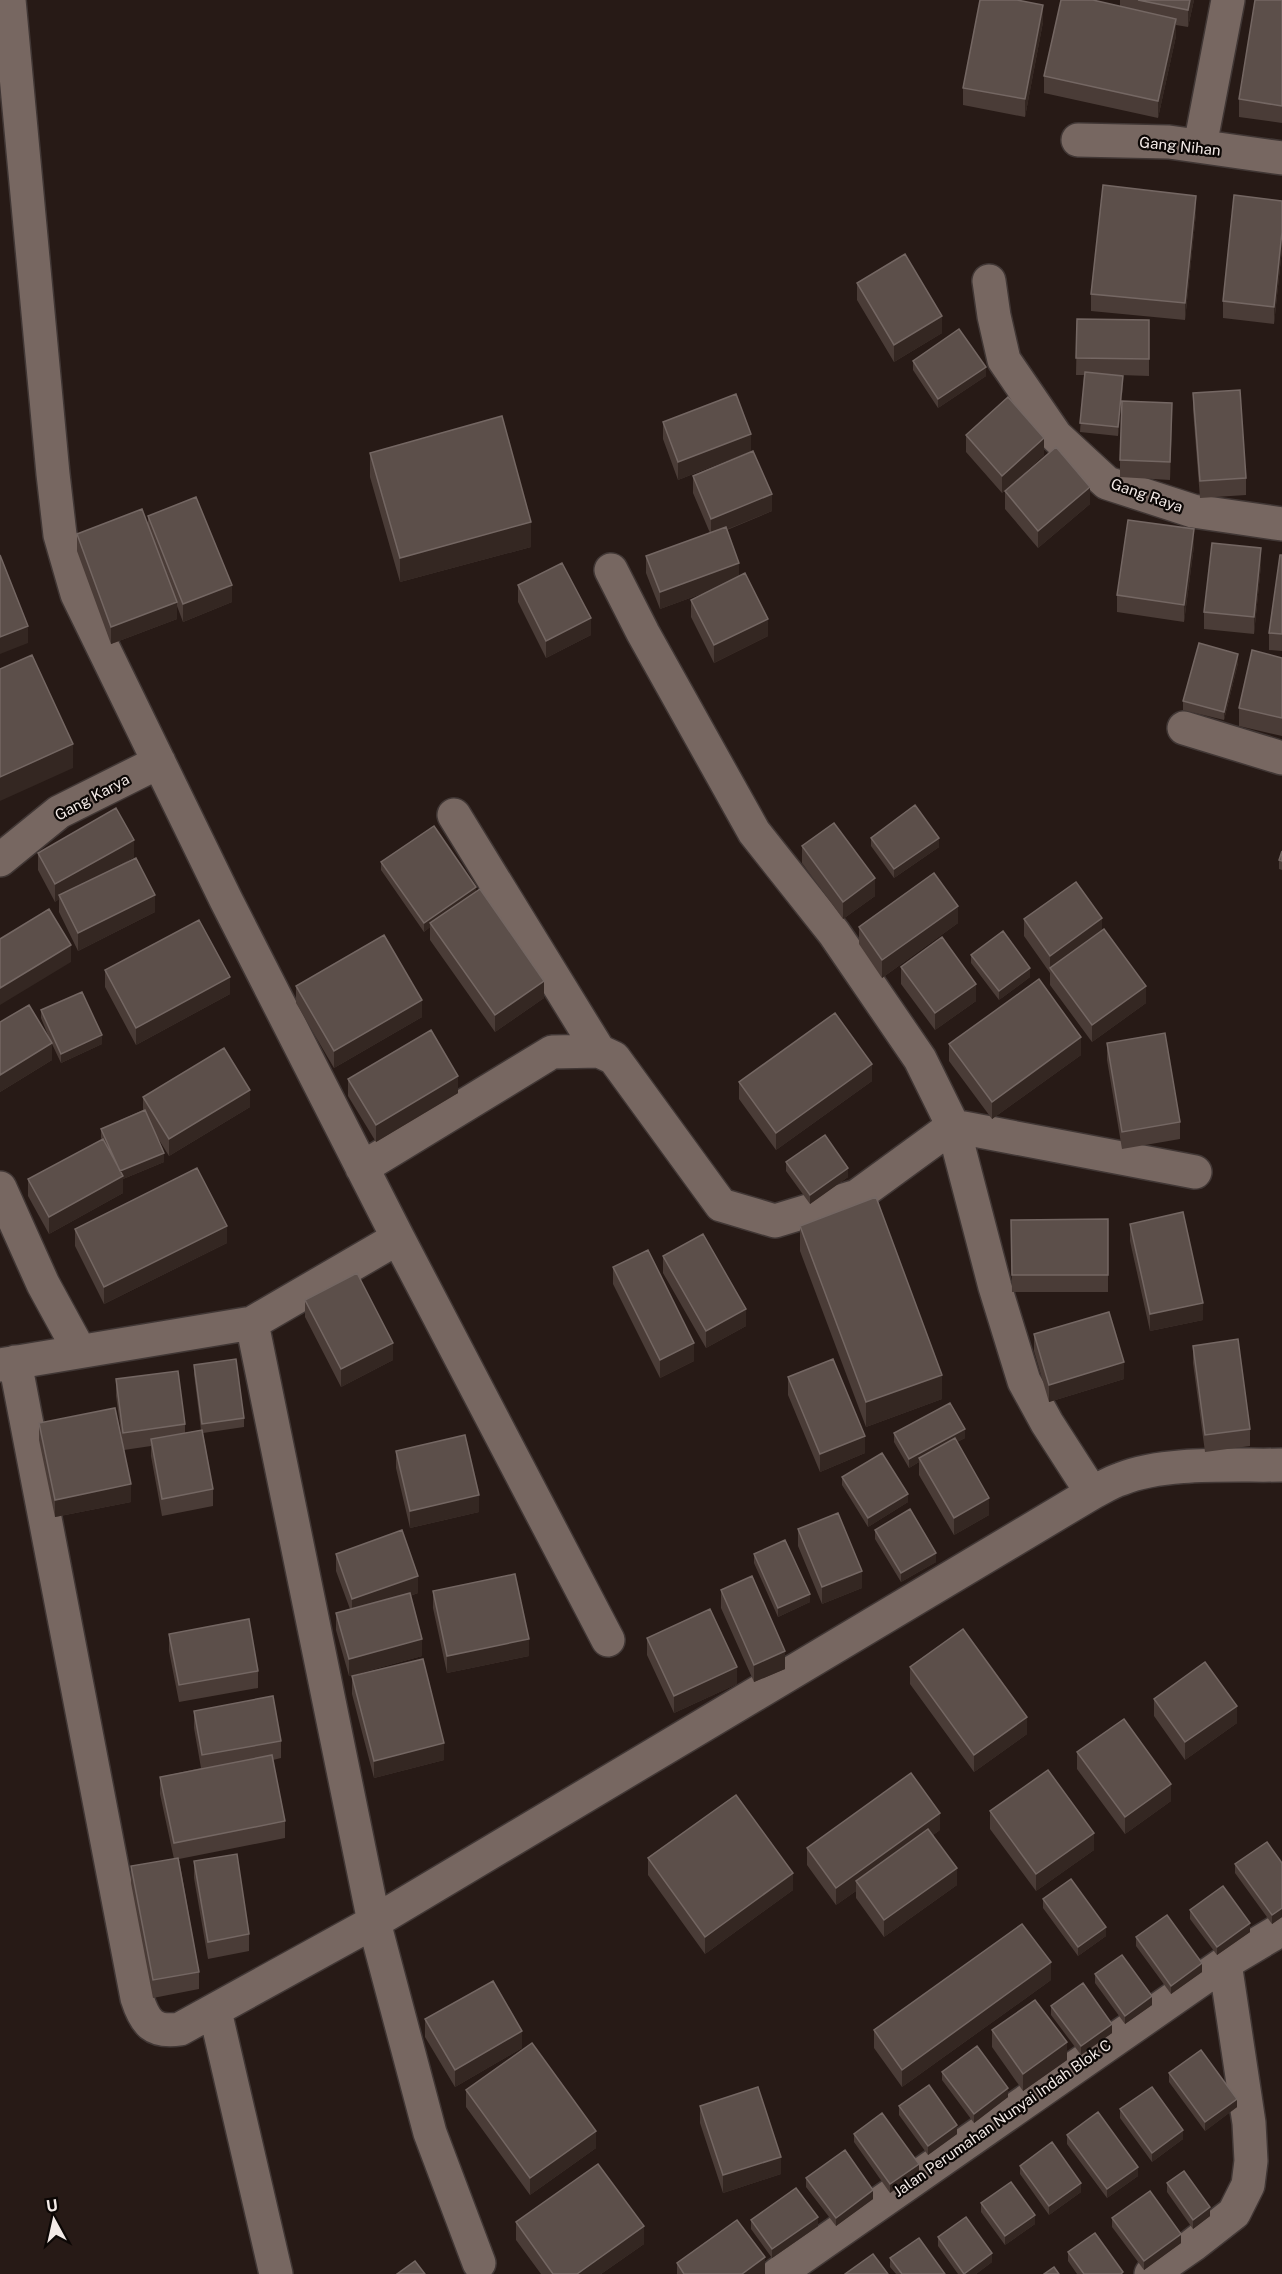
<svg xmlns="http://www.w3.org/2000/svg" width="1282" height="2274" viewBox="0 0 1282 2274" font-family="'Public Sans',sans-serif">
	<rect width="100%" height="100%" fill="#271a16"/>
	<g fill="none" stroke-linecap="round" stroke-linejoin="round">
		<defs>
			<path id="minor" d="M9 0 53 474 60 535 77 594 226 900 398 1238 608 1640
				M1078 140 1169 142 1282 158
				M1200 146 1228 0
				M989 281 994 316 1004 360 1056 436 1107 483 1193 511 1282 524
				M611 570 643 633 754 832 834 933 920 1059 953 1126 995 1287 1024 1381 1047 1423 1092 1493
				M1184 728 1282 758
				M454 815 599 1051
				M0 860 59 812 159 762
				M362 1168 552 1052 599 1051 614 1058 721 1205 775 1221 857 1196 953 1126 1195 1172
				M0 1188 43 1284 79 1350
				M252 1323 374 1922 430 2133 479 2263
				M15 1362 137 1998C145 2023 153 2033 180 2029L374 1922 1092 1493C1102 1488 1111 1482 1121 1479 1165 1461 1235 1466 1282 1465
				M0 1365 252 1323 398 1238
				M215 2011 276 2274
				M778 2274 1225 1963 1282 1929
				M1151 2274 1193 2245 1234 2213 1248 2185 1251 2161 1249 2123 1225 1963"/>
		</defs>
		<!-- minor casing -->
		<use href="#minor" stroke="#413735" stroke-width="36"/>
		<!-- minor -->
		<use href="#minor" stroke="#776761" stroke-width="33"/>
	</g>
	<!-- wall -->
	<path fill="#4a3c37" d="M1120 0H1194L1188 27 1176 25V36L1158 118 1044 93V76L1120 6Z
		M1282 0V123L1239 117V99Z
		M1043 22 1025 117 963 105V88Z
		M1282 201V249L1274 324 1223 318V301Z
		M1196 213 1185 320 1091 311V294Z
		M857 283 942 333 894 362 857 300Z
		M1077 319 1149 320V376L1120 375 1123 385 1118 436 1080 432 1084 375H1076Z
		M913 361 986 376 938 408 913 370Z
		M1193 393 1246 478V495L1200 498 1193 410Z
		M1172 420 1170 480 1120 477V460Z
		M663 422 751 451 678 480 663 439Z
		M966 435 1044 455 1002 493 966 452Z
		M370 453 531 547 400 582 370 477Z
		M693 476 772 511 727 530 739 577 768 636 714 663 691 617V600L709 591 660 609 646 573V556L710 533 693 493Z
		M1005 491 1090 504 1038 548 1005 509Z
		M148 516 232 602 183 622 177 606V619L111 644 77 551V534L148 525Z
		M1194 546 1184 622 1117 612V595Z
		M1282 555V651L1269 650V633Z
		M1261 565 1254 634 1204 629V612Z
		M518 585 591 635 546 658 518 602Z
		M1282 658V736L1239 726V708Z
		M1238 663 1224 720 1183 710V701Z
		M871 838 939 847 894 878 871 846Z
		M802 846 875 896 843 919 802 863Z
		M1282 851V870L1279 869V860Z
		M38 853 134 857 116 868 155 912 78 951 59 912V899L55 902 38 870Z
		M381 862 476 892 544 998 495 1032 430 940V927L424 932 381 870Z
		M1024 919 1102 930 1146 1003 1092 1042 1050 985V973L1024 936Z
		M958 923 882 978 859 944V927Z
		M971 955 1030 977 999 1000 971 963Z
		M901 967 976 1001 935 1030 901 984Z
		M105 970 230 994 136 1045 105 987Z
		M296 986 422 1017 334 1068 296 1003Z
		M41 1010 102 1044 61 1063 52 1044V1060L0 1092V1022L50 1040 41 1018Z
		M1107 1043 1180 1122V1139L1122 1149 1107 1060Z
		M949 1044 1081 1055 992 1119 949 1061Z
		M348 1079 458 1093 376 1142 348 1096Z
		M872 1081 776 1150 739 1099V1082Z
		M143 1097 250 1107 169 1156 156 1135 164 1162 123 1179V1193L49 1234 28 1196V1179L102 1140 101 1138V1129L143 1110Z
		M786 1162 848 1177 810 1204 786 1171Z
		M1108 1219V1292H1012L1011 1220Z
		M1130 1224 1203 1320 1150 1331 1130 1241Z
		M800 1226 942 1399 866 1427 800 1251Z
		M75 1229 227 1243 104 1304 75 1246Z
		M663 1256 746 1326 706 1348 663 1273Z
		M613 1267 694 1361 660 1378 613 1284Z
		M305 1300 393 1360 341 1387 305 1317Z
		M1034 1334 1124 1379 1049 1402 1034 1351Z
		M1193 1346 1250 1429V1446L1205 1452 1193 1363Z
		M194 1365 244 1418V1427L203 1433 213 1489V1506L162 1516 151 1456V1446L124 1450 131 1502 55 1517 39 1440V1423L123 1447 116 1396V1379L185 1424V1433L201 1430 194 1374Z
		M788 1377 865 1453 820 1472 788 1395Z
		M894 1433 965 1438 957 1442 989 1515 954 1535 919 1475V1462L909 1468 894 1442Z
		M396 1451 479 1512 410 1528 396 1468Z
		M842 1477 908 1502 868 1527 842 1485Z
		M798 1529 862 1588 822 1604 798 1546Z
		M875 1530 936 1562 901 1582 875 1539Z
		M336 1554 418 1593 410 1596 422 1656 349 1676 336 1630V1613L350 1609 336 1571Z
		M754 1554 810 1602 778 1617 754 1563Z
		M721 1590 785 1669 754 1682 721 1608Z
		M433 1591 529 1656 447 1673 433 1608Z
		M169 1634 258 1671V1688L179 1702 169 1651Z
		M647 1638 737 1684 674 1713 647 1655Z
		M910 1667 1027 1734 974 1772 910 1684Z
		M352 1676 444 1760 374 1778 352 1694Z
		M1154 1699 1237 1723 1185 1760 1154 1716Z
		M194 1711 281 1741V1758L273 1760 285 1821V1838L179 1859 199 1972V1989L153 1998 131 1883V1866L174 1859 160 1794V1777L201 1768 194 1728Z
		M1077 1752 1171 1801 1125 1834 1077 1769Z
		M990 1811 1094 1850 1036 1891 990 1829Z
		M940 1830 933 1835 957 1885 884 1937 856 1898V1891L836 1905 807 1865V1848Z
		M648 1858 793 1890 705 1954 648 1875Z
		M194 1861 249 1934V1951L208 1959 194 1878Z
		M1282 1863V1917L1272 1924 1235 1873V1864Z
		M1043 1899 1106 1936 1078 1956 1043 1908Z
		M1190 1910 1250 1932 1217 1955 1190 1919Z
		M1136 1937 1202 1972 1171 1994 1136 1946Z
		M1095 1974 1152 2005 1125 2024 1095 1983Z
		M1051 1980 902 2087 874 2048V2030Z
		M1051 2006 1112 2033 1081 2055 1051 2015Z
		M425 2019 522 2048 455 2087 425 2037Z
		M992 2030 1067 2060 1023 2091 992 2047Z
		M942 2072 1008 2097 974 2123 942 2080Z
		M1169 2073 1237 2107 1205 2131 1169 2082Z
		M466 2090 596 2148 530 2195 466 2107Z
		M700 2106 781 2174 723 2193 700 2123Z
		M899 2106 957 2134 928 2155 899 2115Z
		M1120 2109 1183 2139 1152 2162 1120 2118Z
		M854 2134 919 2172 890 2193 854 2142Z
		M1067 2135 1138 2176 1107 2198 1067 2144Z
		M1020 2166 1081 2192 1049 2215 1020 2174Z
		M806 2178 873 2199 836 2226 806 2187Z
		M1167 2183 1210 2216 1193 2229 1167 2192Z
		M981 2203 1035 2224 1005 2245 981 2212Z
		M1112 2218 1181 2243 1144 2270 1112 2227Z
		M751 2220 818 2226 772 2258 751 2229Z
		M516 2222 644 2244 601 2274H541L516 2240Z
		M938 2237 992 2262 976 2274H958L938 2246Z
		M1068 2252 1123 2274H1077L1068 2261Z
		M890 2258 945 2274H896L890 2267Z
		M677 2263 765 2274H677Z"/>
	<!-- shaded-wall -->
	<path fill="#342722" d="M1190 0H1194L1188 27V10Z
		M1043 5V22L1025 117V99Z
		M1176 19V36L1158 118V101Z
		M1196 196V213L1185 320V303Z
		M1282 232V249L1274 324V307Z
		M942 316V333L894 362V345Z
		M986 367V376L938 408V399Z
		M1123 376V385L1118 436V427Z
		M1172 403V420L1170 480V462Z
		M751 434V451L678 480V462Z
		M1044 438V455L1002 493V476Z
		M1090 487V504L1038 548V531Z
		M772 494V511L711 536V519Z
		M531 522V547L400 582V558Z
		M1194 529V546L1184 622V605Z
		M1261 548V565L1254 634V617Z
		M739 563V580L660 609V592Z
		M232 585V602L183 622V604Z
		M177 602V619L111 644V627Z
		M591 618V635L546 658V641Z
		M768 619V636L714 663V645Z
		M28 626V643L0 654V637Z
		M1238 654V663L1224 720V712Z
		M73 744V768L0 801V777Z
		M939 838V847L894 878V869Z
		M134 840V857L61 899 59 895V899L55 902V884Z
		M875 878V896L843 919V902Z
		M476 887V896L430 923V927L424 932V923Z
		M155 895V912L78 951V933Z
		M958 906V923L882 978V960Z
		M1102 918V935L1050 968V973V956Z
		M71 945V962L0 1005V988Z
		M1030 968V977L999 1000V991Z
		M230 977V994L136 1045V1028Z
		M544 981V998L495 1032V1015Z
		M976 984V1001L935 1030V1013Z
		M1146 986V1003L1092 1042V1025Z
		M422 1000V1017L334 1068V1051Z
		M102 1035V1044L61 1063V1054Z
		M1081 1037V1055L992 1119V1102Z
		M52 1043V1060L0 1092V1075Z
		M872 1064V1081L776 1150V1133Z
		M458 1076V1093L376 1142V1125Z
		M250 1090V1107L169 1156V1139Z
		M164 1153V1162L123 1179V1193L49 1234V1217L120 1171Z
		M848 1168V1177L810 1204V1195Z
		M227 1226V1243L104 1304V1287Z
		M1203 1303V1320L1150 1331V1314Z
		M746 1309V1326L706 1348V1331Z
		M393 1343V1360L341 1387V1369Z
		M694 1343V1361L660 1378V1360Z
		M1124 1362V1379L1049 1402V1385Z
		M942 1375V1399L866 1427V1402Z
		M965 1429V1438L921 1461 919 1458V1462L909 1468V1459Z
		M865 1436V1453L820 1472V1454Z
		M131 1484V1502L55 1517V1500Z
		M908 1494V1502L868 1527V1518Z
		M479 1495V1512L410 1528V1511Z
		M989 1498V1515L954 1535V1518Z
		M936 1553V1562L901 1582V1573Z
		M862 1571V1588L822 1604V1587Z
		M418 1576V1593L352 1616V1599Z
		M810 1594V1602L778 1617V1608Z
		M422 1639V1656L349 1676V1659Z
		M529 1639V1656L447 1673V1656Z
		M785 1651V1669L754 1682V1665Z
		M737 1667V1684L674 1713V1696Z
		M1237 1706V1723L1185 1760V1742Z
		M1027 1717V1734L974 1772V1755Z
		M444 1743V1760L374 1778V1761Z
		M1171 1784V1801L1125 1834V1817Z
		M940 1813V1830L860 1887 856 1881V1891L836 1905V1888Z
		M1094 1833V1850L1036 1891V1874Z
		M957 1868V1885L884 1937V1920Z
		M793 1873V1890L705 1954V1937Z
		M1282 1908V1917L1272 1924V1915Z
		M1250 1923V1932L1217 1955V1947Z
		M1106 1927V1936L1078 1956V1947Z
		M1051 1962V1980L902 2087V2070Z
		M1202 1963V1972L1171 1994V1986Z
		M1152 1996V2005L1125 2024V2016Z
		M1112 2024V2033L1081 2055V2046Z
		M522 2031V2048L455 2087V2070Z
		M1067 2042V2060L1023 2091V2074Z
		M1008 2088V2097L974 2123V2114Z
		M1237 2099V2107L1205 2131V2122Z
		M957 2125V2134L928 2155V2146Z
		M1183 2130V2139L1152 2162V2153Z
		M596 2131V2148L530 2195V2178Z
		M781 2157V2174L723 2193V2175Z
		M919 2164V2172L890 2193V2184Z
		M1138 2167V2176L1107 2198V2189Z
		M1081 2183V2192L1049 2215V2206Z
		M873 2190V2199L836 2226V2218Z
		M1210 2207V2216L1193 2229V2220Z
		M1035 2215V2224L1005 2245V2236Z
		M818 2217V2226L772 2258V2249Z
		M644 2226V2244L601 2274H577Z
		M1181 2234V2243L1144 2270V2261Z
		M992 2253V2262L976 2274H964Z
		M765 2257V2274H742Z"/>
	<!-- building -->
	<path fill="#5c4f4a" stroke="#746763" stroke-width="1.5" d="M980 0H1017L1043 5 1025 99 963 88Z
		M1061 0H1093L1176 19 1158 101 1044 76Z
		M1138 0H1190L1188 10Z
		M1255 0H1282V106L1239 99Z
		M1103 185 1196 196 1185 303 1091 294Z
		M1234 195 1282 201V232L1274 307 1223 301Z
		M905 254 942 316 894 345 857 283Z
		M1077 319 1149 320V359L1076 358Z
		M959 329 986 367 938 399 913 361Z
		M1085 372 1123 376 1118 427 1080 423Z
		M1240 390 1246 478 1200 481 1193 393Z
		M736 394 751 434 678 462 663 422Z
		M1008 397 1044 438 1002 476 966 435Z
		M1122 401 1172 403 1170 462 1120 460Z
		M502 416 531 522 400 558 370 453Z
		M1056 447 1090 487 1038 531 1005 491Z
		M753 451 772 494 711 519 693 476Z
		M196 497 232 585 183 604 148 516Z
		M142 509 177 602 111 627 77 534Z
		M1128 520 1194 529 1184 605 1117 595Z
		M726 527 739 563 660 592 646 556Z
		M1212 543 1261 548 1254 617 1204 612Z
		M0 555 28 626 0 637Z
		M1280 555H1282V634L1269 633Z
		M562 563 591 618 546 641 518 585Z
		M745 573 768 619 714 645 691 600Z
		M1199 643 1238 654 1224 712 1183 701Z
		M1252 650 1282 658V718L1239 708Z
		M32 655 73 744 0 777V669Z
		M915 805 939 838 894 869 871 838Z
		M116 808 134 840 55 884 38 853Z
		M834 823 875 878 843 902 802 846Z
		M434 826 476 887 424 923 381 862Z
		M1282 851V861L1279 860Z
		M136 858 155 895 78 933 59 895Z
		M934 873 958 906 882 960 859 927Z
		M1076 882 1102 918 1050 956 1024 919Z
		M480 889 544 981 495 1015 430 923Z
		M49 909 71 945 0 988V939Z
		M199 920 230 977 136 1028 105 970Z
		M1104 929 1146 986 1092 1025 1050 968Z
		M1003 931 1030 968 999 991 971 955Z
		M384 935 422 1000 334 1051 296 986Z
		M942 937 976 984 935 1013 901 967Z
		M1039 979 1081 1037 992 1102 949 1044Z
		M82 992 102 1035 61 1054 41 1010Z
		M29 1005 52 1043 0 1075V1022Z
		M835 1013 872 1064 776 1133 739 1082Z
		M431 1030 458 1076 376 1125 348 1079Z
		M1165 1033 1180 1122 1122 1132 1107 1043Z
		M224 1048 250 1090 169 1139 143 1097Z
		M145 1110 164 1153 120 1171 101 1129Z
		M825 1135 848 1168 810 1195 786 1162Z
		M103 1139 123 1176 49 1217 28 1179Z
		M197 1168 227 1226 104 1287 75 1229Z
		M876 1197 942 1375 866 1402 800 1226Z
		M1183 1212 1203 1303 1150 1314 1130 1224Z
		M1108 1219V1275H1012L1011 1220Z
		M703 1234 746 1309 706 1331 663 1256Z
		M648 1250 694 1343 660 1360 613 1267Z
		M357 1273 393 1343 341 1369 305 1300Z
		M1109 1312 1124 1362 1049 1385 1034 1334Z
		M1238 1339 1250 1429 1205 1435 1193 1346Z
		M236 1359 244 1418 202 1424 194 1365Z
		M833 1359 865 1436 820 1454 788 1377Z
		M178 1371 185 1424 123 1433 116 1379Z
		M950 1403 965 1429 909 1459 894 1433Z
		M115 1408 131 1484 55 1500 39 1423Z
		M202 1430 213 1489 162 1499 151 1439Z
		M465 1435 479 1495 410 1511 396 1451Z
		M955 1438 989 1498 954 1518 919 1458Z
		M882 1453 908 1494 868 1518 842 1477Z
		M910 1509 936 1553 901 1573 875 1530Z
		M838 1513 862 1571 822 1587 798 1529Z
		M402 1530 418 1576 352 1599 336 1554Z
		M785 1540 810 1594 778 1608 754 1554Z
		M515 1574 529 1639 447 1656 433 1591Z
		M752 1576 785 1651 754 1665 721 1590Z
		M410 1593 422 1639 349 1659 336 1613Z
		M710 1609 737 1667 674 1696 647 1638Z
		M249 1619 258 1671 179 1685 169 1634Z
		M963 1629 1027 1717 974 1755 910 1667Z
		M423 1659 444 1743 374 1761 352 1676Z
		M1205 1662 1237 1706 1185 1742 1154 1699Z
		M273 1696 281 1741 202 1755 194 1711Z
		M1124 1719 1171 1784 1125 1817 1077 1752Z
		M272 1755 285 1821 174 1843 160 1777Z
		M1048 1770 1094 1833 1036 1874 990 1811Z
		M911 1773 940 1813 836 1888 807 1848Z
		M736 1795 793 1873 705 1937 648 1858Z
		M928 1829 957 1868 884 1920 856 1881Z
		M1267 1842 1282 1863V1908L1272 1915 1235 1864Z
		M237 1854 249 1934 208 1942 194 1861Z
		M178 1858 199 1972 153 1980 131 1866Z
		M1071 1879 1106 1927 1078 1947 1043 1899Z
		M1223 1886 1250 1923 1217 1947 1190 1910Z
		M1167 1915 1202 1963 1171 1986 1136 1937Z
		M1022 1924 1051 1962 902 2070 874 2030Z
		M1122 1955 1152 1996 1125 2016 1095 1974Z
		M493 1981 522 2031 455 2070 425 2019Z
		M1083 1983 1112 2024 1081 2046 1051 2006Z
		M1035 2000 1067 2042 1023 2074 992 2030Z
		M532 2043 596 2131 530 2178 466 2090Z
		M977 2046 1008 2088 974 2114 942 2072Z
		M1201 2050 1237 2099 1205 2122 1169 2073Z
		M929 2085 957 2125 928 2146 899 2106Z
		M758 2087 781 2157 723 2175 700 2106Z
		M1152 2087 1183 2130 1152 2153 1120 2109Z
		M1098 2112 1138 2167 1107 2189 1067 2135Z
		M882 2113 919 2164 890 2184 854 2134Z
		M1052 2142 1081 2183 1049 2206 1020 2166Z
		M845 2150 873 2190 836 2218 806 2178Z
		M598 2164 644 2226 577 2274H553L516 2222Z
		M1184 2171 1210 2207 1193 2220 1167 2183Z
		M1011 2182 1035 2215 1005 2236 981 2203Z
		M796 2188 818 2217 772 2249 751 2220Z
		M1150 2191 1181 2234 1144 2261 1112 2218Z
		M966 2217 992 2253 964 2274 938 2237Z
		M737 2220 765 2257 742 2274H684L677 2263Z
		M1095 2233 1123 2272 1121 2274H1084L1068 2252Z
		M919 2238 945 2274H902L890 2258Z
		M873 2254 888 2274H845Z
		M415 2261 425 2274H397Z
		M1054 2267 1059 2274H1044Z"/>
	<g text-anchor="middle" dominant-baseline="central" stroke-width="4.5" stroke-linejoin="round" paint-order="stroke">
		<!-- street labels -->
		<g font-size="15" fill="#f3eae7" stroke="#0c0705">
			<text transform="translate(1180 146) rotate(6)">Gang Nihan</text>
			<text transform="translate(1147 495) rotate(19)">Gang Raya</text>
			<text transform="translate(92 797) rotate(-28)">Gang Karya</text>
			<text transform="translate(1002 2118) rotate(-35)">Jalan Perumahan Nunyai Indah Blok C</text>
		</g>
	</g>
	<!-- north arrow -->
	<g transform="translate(54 2220) rotate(352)" stroke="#0c0705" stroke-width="4.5" paint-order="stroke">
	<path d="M0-4.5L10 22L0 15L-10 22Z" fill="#f3eae7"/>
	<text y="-9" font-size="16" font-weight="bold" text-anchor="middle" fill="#f3eae7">U</text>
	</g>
</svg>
